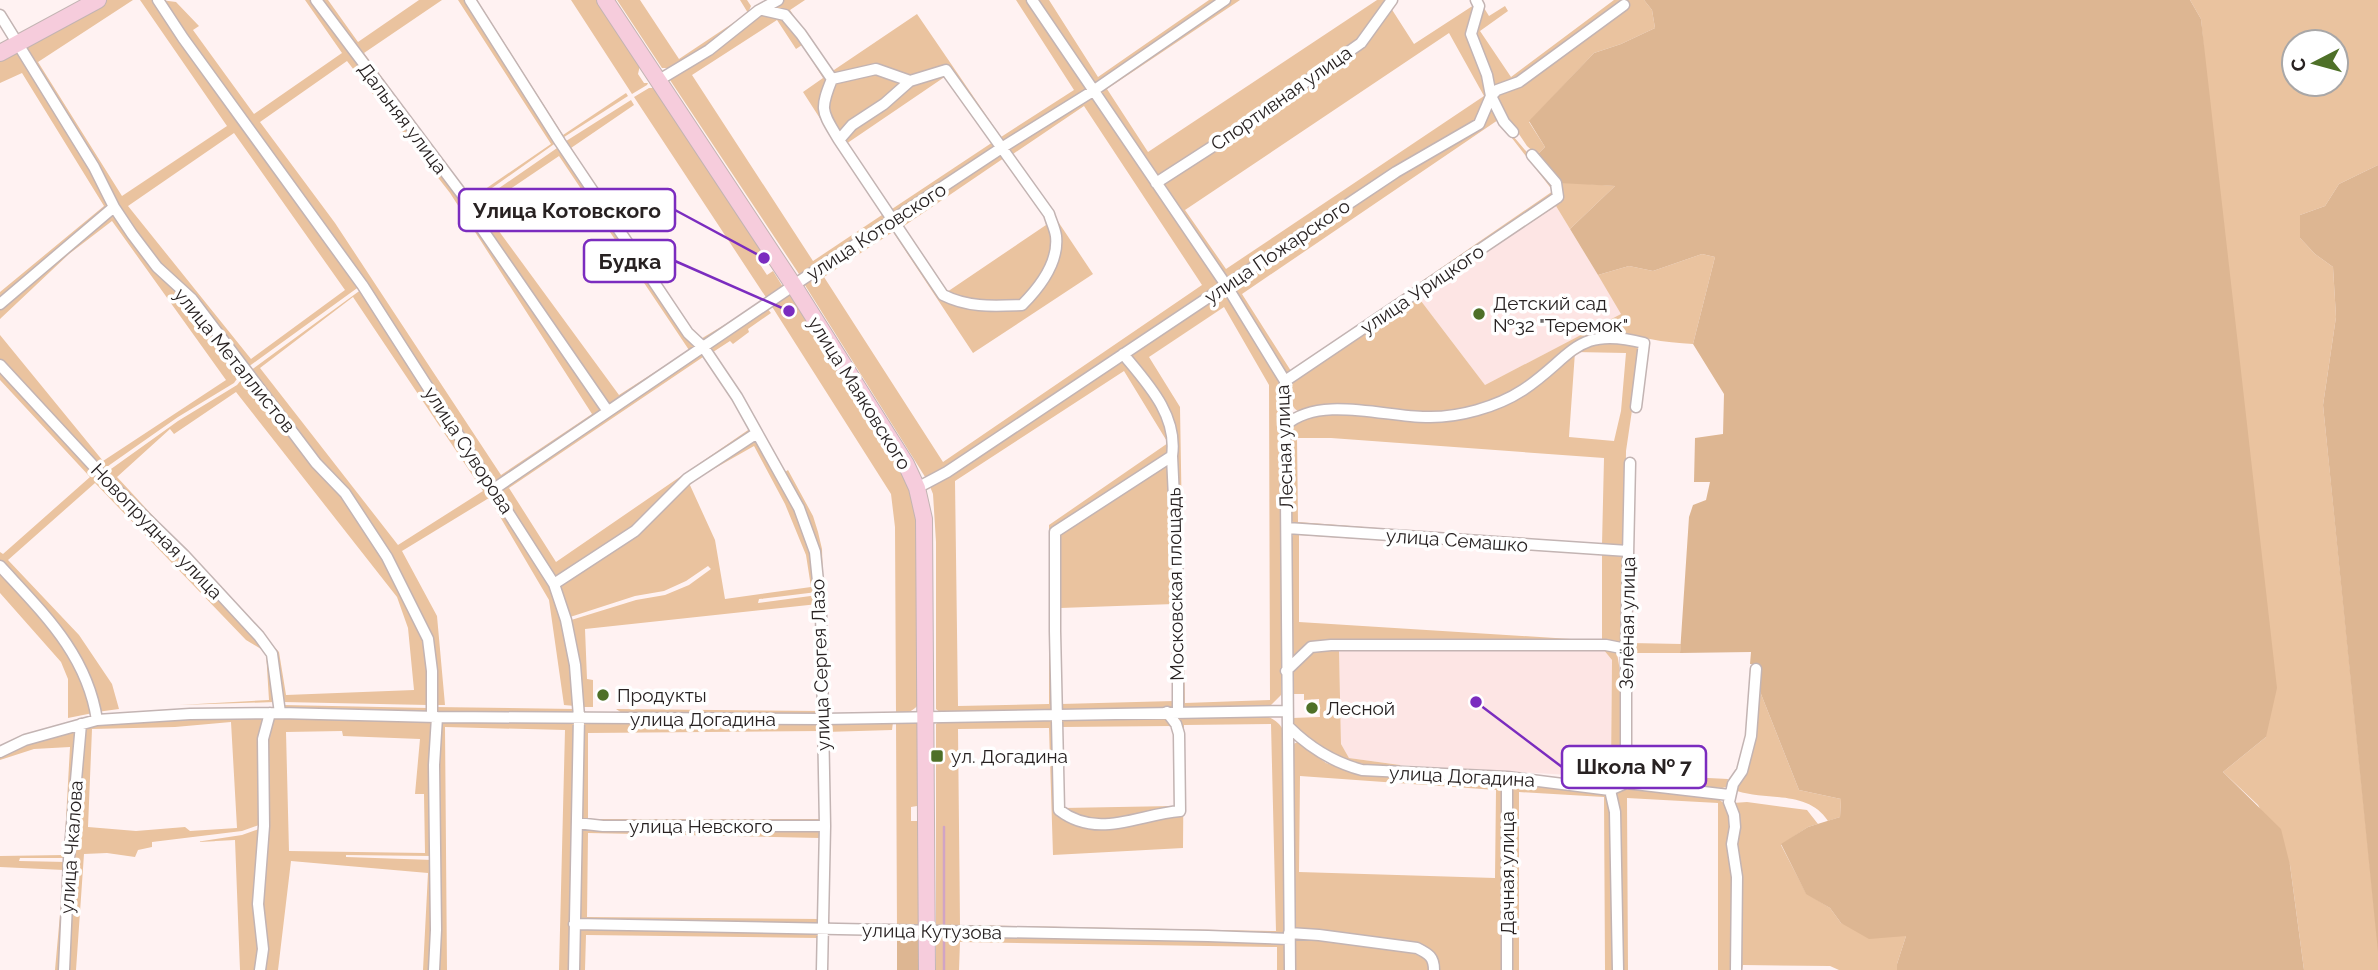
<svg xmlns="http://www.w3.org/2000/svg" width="2378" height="970" viewBox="0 0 2378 970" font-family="Raleway,sans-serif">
	<rect width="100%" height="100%" fill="#fff2f2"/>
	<!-- built -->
	<path fill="#fde5e4" d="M1556 206 1622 314 1485 385 1418 297Z
		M1603 649 1612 660 1611 768 1602 777 1400 765 1349 758 1341 744 1339 650Z"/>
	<!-- green -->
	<path fill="#eac39f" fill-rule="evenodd" d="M106 0H133L38 62 122 196 227 126 140 0H155L360 286 248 367 158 266 135 233 24 49ZM234 133 345 290 251 359 128 206Z
		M161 0 176 2 199 26 193 30 254 114 342 53 305 0H313L468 208 603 410 499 483 492 481ZM347 61 450 193 592 414 501 475 335 223 260 122Z
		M318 0H328L358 42 419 0H442L364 53 466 192 478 194 551 144 458 0H468L557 142 475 200 467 199Z
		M473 0H477L563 135 626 93 628 96 561 139Z
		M571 0H600L641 61 638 74 644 83H648L647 85 632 94Z
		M617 0H640L679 59 748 13 740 0H747L751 6 748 13 708 46 668 68H662Z
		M781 0H805L790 10 831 72 917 14 1001 137 1074 90 1016 0H1028L1088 89 1003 144 947 67 910 79 877 67 832 77 803 32 767 9Z
		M1036 0H1049L1098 77 1209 0H1220L1094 87Z
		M1230 0H1240L1107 89 1148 152 1377 0H1388L1358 42 1231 132 1156 178 1097 91Z
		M1479 0 1489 16 1505 6 1508 11 1480 31 1511 77 1614 0H1644L1652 10 1655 28 1621 44 1594 53 1529 122 1545 147 1537 155 1527 146 1494 97 1518 81 1493 91 1473 33Z
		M2190 0H2378V165L2339 184 2325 206 2300 215V238L2315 254 2333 267 2336 317 2323 405 2378 945V970H2304L2290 865 2258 805 2223 772 2266 737 2201 19ZM2294 42H2336V84H2294Z
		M1389 5 1414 44 1474 5 1478 6 1469 36 1489 96 1477 122 1227 281 1160 184 1364 43ZM1449 33 1484 96 1226 269 1185 210Z
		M759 14 783 17 829 78 821 101 890 218 801 277 670 80 672 75ZM777 20 796 49 802 45 823 78 803 92 882 215 813 261 692 75Z
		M20 51 110 203 0 303V292L104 206 22 73 0 83V58Z
		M876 71 906 81 839 136 826 114 833 80Z
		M945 72 1000 146 894 217 841 140 897 92ZM946 76 993 142 892 209 846 144Z
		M649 88H659L760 243 764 258 759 263 767 275 773 271 783 287 769 302 634 97Z
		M1092 94 1221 285 927 480 803 282 892 224 941 297 1023 307 1042 287 1059 237 1006 147ZM1084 106 1202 285 943 462 824 277 893 232 973 353 1093 274 1013 154Z
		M631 100 634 105 571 148 699 340 764 301 702 345 563 143Z
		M1492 102 1502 123 1554 184 1556 195 1293 373 1286 375 1231 286 1397 174 1480 125 1489 112ZM1498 120 1553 191 1291 371 1242 294Z
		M560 146 698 349 608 407 475 211 476 204ZM559 156 689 350 619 395 482 208Z
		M1003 150C1024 181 1064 221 1050 262 1045 276 1030 290 1022 302L990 305 944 293 897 221ZM1004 158 1044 214 1046 225 947 292 904 226Z
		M1563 182 1615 186 1570 229 1556 206 1418 297 1485 385 1621 314 1598 275 1629 266 1653 271 1702 254 1715 257 1693 344C1679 343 1664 342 1650 339 1630 336 1613 331 1592 336 1564 343 1546 369 1522 385 1495 403 1463 409 1431 414L1298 411C1288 405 1289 390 1294 381L1561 198 1559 183Z
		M113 210 191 302 243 370 234 383 178 417 101 471 0 361V335L103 461 226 380 112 221 69 254 0 319V307Z
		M362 289 552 586C564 626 572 664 575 706L564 705 549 600 489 498 402 551 437 616 445 705H434V672L418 611 318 462 250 371ZM353 297 483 491 398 545 260 368Z
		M1224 291 1276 374 1283 395 1281 695 1271 705 1262 707 1181 708 1172 423 1127 355ZM1224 307 1269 385 1270 700 1185 703 1180 407 1149 357Z
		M793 294 900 462 917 503 921 702C913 711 908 714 896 715L895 527 891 494 771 305 785 296Z
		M767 308 771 313 748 329 749 332 733 344 730 341 710 354 785 472 788 470 813 516 818 532 822 549 824 613 817 551 707 350Z
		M1609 340 1632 345 1639 349 1640 356 1626 451 1625 548 1295 525 1292 521 1291 425 1306 417 1336 413 1403 419 1500 406 1572 352ZM1575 352 1626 353 1621 411 1614 441 1569 437ZM1297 438H1331L1604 458 1602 545 1298 522Z
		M704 352 706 355 509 488 556 562 751 428 754 433 687 478 634 529 555 581 499 492V487Z
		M1122 359 1150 390 1168 425 1169 454 1053 530V711L941 713 936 709V542L933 494 929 484ZM1124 371 1168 443 1049 525V704L958 706 955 481Z
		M0 370 182 557 269 655 275 702 179 705 269 700 266 652 246 640 95 483 8 560 79 635 112 684 119 709 97 712 88 677 0 564V552L3 554 90 477 0 380Z
		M246 374 343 495 385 558 425 638 429 671 428 705 283 702 274 653 104 474 178 421 237 385ZM236 392 397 597 408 628 414 690 286 695 279 652 117 477 170 429 174 434Z
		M756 437 797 508 812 552 817 592 759 599 758 603 818 595 821 708 818 604 585 629 587 679 593 680V707H580L578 665 568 621 636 600 665 595 689 585 711 569 708 566 686 581 664 591 635 596 567 618 557 585 636 532 688 481ZM754 446 785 504 806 555 811 587 725 599 715 540 689 483Z
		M1170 460 1176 582V708L1058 711V533ZM1174 604V701L1061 704 1060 608Z
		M1299 532 1623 554 1621 644 1330 641 1291 659V541L1293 535ZM1299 535 1602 555V641L1299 622Z
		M0 569 45 618 76 661 93 713 68 718V679L61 662 0 593Z
		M1631 643 1681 644 1680 653H1632Z
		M1603 649 1616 652C1622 663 1626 756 1622 769 1620 774 1616 778 1612 782L1566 779 1564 775 1602 777 1611 768 1612 660Z
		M1339 650 1341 744 1349 758 1400 765 1401 768C1351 766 1328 757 1292 723V718L1320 717 1319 699 1304 700V694H1291V674L1312 652Z
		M1759 689 1799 790 1841 799 1840 817 1828 821C1808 790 1768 801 1737 791L1756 738Z
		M284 705 429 708 427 713 286 710Z
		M434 707 575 709 573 714 436 712Z
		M616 709 821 711V716L625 715Z
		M1262 715C1273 718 1278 721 1284 731V934L943 929 936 925V724L942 720ZM1271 724 1276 931 960 925 958 729 1049 728 1053 855 1183 848 1184 725ZM1173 726 1174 806 1063 808 1061 727Z
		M260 717 264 721 262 824 242 831 152 842V847L138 850 135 857 107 853 84 854 76 970H66L72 861 85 725 138 720ZM231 722 237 828 190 831 185 827 136 831 88 827 92 729 175 727Z
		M278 717 429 721 433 724 432 856 346 855V857L433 860 432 970H423L428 873 291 861 278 970H262L260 904 265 739 272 721ZM342 731 343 736 420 739 415 794H424L425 853 289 851 286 732Z
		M443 721H573L576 726 571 970H559L565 730 445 727 447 970H436L440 724Z
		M584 721 821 723 823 824 580 821ZM820 731 821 819H588V733Z
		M893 722 892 730 825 732V723Z
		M896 722H913L921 725V800L917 806 911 807V821H917L922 828V925L897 928Z
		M77 729 68 858H20L19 861 67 862 61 970H55L64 870 0 867V856L64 855 70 747 34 749 0 760V755L26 742Z
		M1298 742 1326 763 1361 775 1497 782 1502 785 1504 970H1439L1437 959 1430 951 1294 930 1293 744ZM1300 776 1496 790 1495 878 1299 872Z
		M1629 774 1728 779 1727 787 1722 788 1630 779Z
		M1518 784 1591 789 1607 795 1611 812 1614 970H1605L1604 797 1519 792V970H1512L1511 787Z
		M1643 789 1716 797 1726 805 1729 813 1733 899 1731 970H1718V803L1627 798 1628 970H1621L1616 793 1620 790Z
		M1747 802 1807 810 1818 824 1808 827 1781 845 1806 893 1830 908 1841 923 1906 936 1897 964V970H1839L1830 966 1743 965 1742 970H1740V887C1745 870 1738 863 1737 847 1735 828 1745 825 1733 803Z
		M579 825 823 828 822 927 577 922ZM588 833 820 838 819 919 587 917Z
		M262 828 261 949 257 970H240L235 840 196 842 242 835Z
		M577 926 822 932 818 938 586 935 585 970H577Z
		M942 934 1281 942 1286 945V970H1277V947L960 942 959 970H936V940Z
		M1294 938C1323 939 1411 942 1430 963V970H1293Z"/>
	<!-- forest -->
	<path fill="#ddb692" d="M1644 0H2190L2201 19 2277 688 2266 737 2223 772 2281 829 2290 865 2304 970H1897V964L1906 936 1869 939 1841 923 1830 908 1806 894 1781 844 1808 827 1840 817 1841 799 1799 790 1759 689 1760 664H1750L1751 652 1680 653 1689 517 1693 505 1706 500 1710 482H1694L1695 438 1723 434 1724 394 1693 344 1715 257 1702 254 1653 271 1629 266 1598 275 1570 229 1615 186 1559 183 1537 155 1545 147 1529 121 1594 53 1621 44 1655 28 1652 10Z
		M2378 165V952L2323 405 2336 317 2333 267 2315 254 2300 238V215L2325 206 2339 184Z
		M897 933H915L922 936V970H897Z"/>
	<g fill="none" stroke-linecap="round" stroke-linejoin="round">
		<!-- stream -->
		<path stroke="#d1a4c4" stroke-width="2.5" d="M944 827V929
			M944 935V970"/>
		<defs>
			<path id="street" d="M158 0 183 38 363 286 554 584 566 620 575 665 579 717 574 970
				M316 0 470 205 480 226 607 410
				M470 0 560 142 688 333 704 348 737 397 799 508 815 552 821 611 823 719 825 826 822 970
				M1032 0 1226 285 1285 381 1290 970
				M1476 0 1479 6 1471 34 1487 75 1491 96 1504 122 1513 132
				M763 10 785 15 801 34 832 79 876 69 910 81
				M0 15 94 167 114 207 132 234 157 267 192 299 316 463 345 493 387 557 428 639 432 671V717
				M946 70 1049 214C1051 221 1055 229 1056 236 1059 263 1040 287 1022 305 994 306 969 308 943 295L839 140 852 125 884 104 910 81Z
				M832 79C819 111 822 111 839 140
				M659 80 709 50 758 11 778 0
				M1156 183 1232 134 1361 43 1392 0
				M0 304 114 207
				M1123 354C1147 383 1178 415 1172 456L1178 582V712
				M0 365 101 474 184 555 259 636 272 654 280 713
				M1285 381 1558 197 1556 183 1532 155
				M1286 425C1320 395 1385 417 1426 417 1458 418 1497 407 1523 390 1573 357 1575 325 1644 343L1636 407
				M917 488 947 472 1396 172 1479 124 1491 96 1497 90 1519 82 1624 5
				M494 489 800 281 1003 147 1093 91 1225 0
				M1287 528 1628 551
				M0 566C43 613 87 654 97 720
				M554 584 635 531 687 479 757 433
				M1286 671 1311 647 1331 645H1606L1626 649
				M1167 712 1176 724 1179 734 1180 811C1139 814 1098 840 1059 810L1055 631V532L1172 456
				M1289 727C1310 748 1332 762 1362 770L1507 777 1610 790 1626 783 1729 795
				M0 752 25 740 97 720 190 714 280 713 437 717 823 719 1286 711
				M1626 783V649L1630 463
				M1610 790 1615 812 1618 970
				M577 823 603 826H825
				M574 924 1208 936 1289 939
				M1289 933 1319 935 1417 948C1429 954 1434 957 1434 970
				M64 970 69 859 81 724
				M260 970 263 949 258 904 264 826 263 739 270 713
				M434 970 436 930 434 765 437 717
				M1507 970V777
				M1736 970 1737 877 1732 844 1735 827 1734 815 1729 802 1733 784 1742 771 1751 736 1756 669"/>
			<path id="secondary" d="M605 0 794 286 906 464 917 488 924 519 927 970
				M0 53 98 0"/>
		</defs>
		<!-- street casing -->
		<use href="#street" stroke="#c3b4b3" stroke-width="13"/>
		<!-- secondary casing -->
		<use href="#secondary" stroke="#c3b4b3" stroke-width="18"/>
		<!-- street -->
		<use href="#street" stroke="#fff" stroke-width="10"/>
		<!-- secondary -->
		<use href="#secondary" stroke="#f6ccdc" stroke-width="16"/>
	</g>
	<!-- markers -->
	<g fill="#4e7028" stroke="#fff" stroke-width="2.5">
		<circle cx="1479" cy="314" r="7"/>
		<circle cx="603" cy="695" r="7"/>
		<circle cx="1312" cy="708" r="7"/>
		<rect x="930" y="749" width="14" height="14" rx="3.5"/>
	</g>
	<g text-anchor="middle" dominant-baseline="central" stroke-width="7" stroke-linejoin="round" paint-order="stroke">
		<!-- street labels -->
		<g font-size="19" fill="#282222" stroke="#fff">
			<text transform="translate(1281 98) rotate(-35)">Спортивная улица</text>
			<text transform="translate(403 118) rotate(53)">Дальняя улица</text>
			<text transform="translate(876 231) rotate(-33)">улица Котовского</text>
			<text transform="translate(1277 251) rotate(-34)">улица Пожарского</text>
			<text transform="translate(1422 289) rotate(-34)">улица Урицкого</text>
			<text transform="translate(235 360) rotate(51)">улица Металлистов</text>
			<text transform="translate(860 393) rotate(58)">улица Маяковского</text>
			<text transform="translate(1284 447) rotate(-92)">Лесная улица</text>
			<text transform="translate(469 450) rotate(57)">улица Суворова</text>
			<text transform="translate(157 531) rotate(46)">Новопрудная улица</text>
			<text transform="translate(1457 540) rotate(4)">улица Семашко</text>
			<text transform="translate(1175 584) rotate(-91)">Московская площадь</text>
			<text transform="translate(1627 623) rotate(-89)">Зелёная улица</text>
			<text transform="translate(820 665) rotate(-92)">улица Сергея Лазо</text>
			<text x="703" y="719">улица Догадина</text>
			<text transform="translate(1462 776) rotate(3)">улица Догадина</text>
			<text x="701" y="826">улица Невского</text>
			<text transform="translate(71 847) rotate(-86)">улица Чкалова</text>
			<text transform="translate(1507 873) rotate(-90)">Дачная улица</text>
			<text transform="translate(932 931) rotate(1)">улица Кутузова</text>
		</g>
		<!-- poi labels -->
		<g font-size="19" fill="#282222" stroke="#fff" text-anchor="start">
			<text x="1493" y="303">Детский сад<tspan x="1493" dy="22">№32 "Теремок"</tspan></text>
			<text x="617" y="695">Продукты</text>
			<text x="1326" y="708">Лесной</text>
			<text x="951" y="756">ул. Догадина</text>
		</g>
	</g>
	<!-- callouts -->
	<path fill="none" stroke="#7b2cbf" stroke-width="2.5" d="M764 258L675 210M789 311L675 261M1476 702L1562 767"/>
	<g fill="#7b2cbf" stroke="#fff" stroke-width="2.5">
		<circle cx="764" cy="258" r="7"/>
		<circle cx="789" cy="311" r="7"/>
		<circle cx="1476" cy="702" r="7"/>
	</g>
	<g fill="#fff" stroke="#7b2cbf" stroke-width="2.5">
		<rect x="459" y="189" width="216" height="42" rx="7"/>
		<rect x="584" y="240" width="91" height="42" rx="7"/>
		<rect x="1562" y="746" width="144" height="42" rx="7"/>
	</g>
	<g font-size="21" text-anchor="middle" font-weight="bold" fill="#282222">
		<text x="567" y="218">Улица Котовского</text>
		<text x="630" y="269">Будка</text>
		<text x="1634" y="774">Школа № 7</text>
	</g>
	<!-- north arrow -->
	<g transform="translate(2315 63) rotate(264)"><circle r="33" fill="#ffffff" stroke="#a9a7a7" stroke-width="2"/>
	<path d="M0-5L12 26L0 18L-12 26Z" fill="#4e7028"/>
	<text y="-10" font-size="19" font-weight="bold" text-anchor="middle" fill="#282222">С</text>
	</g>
</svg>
